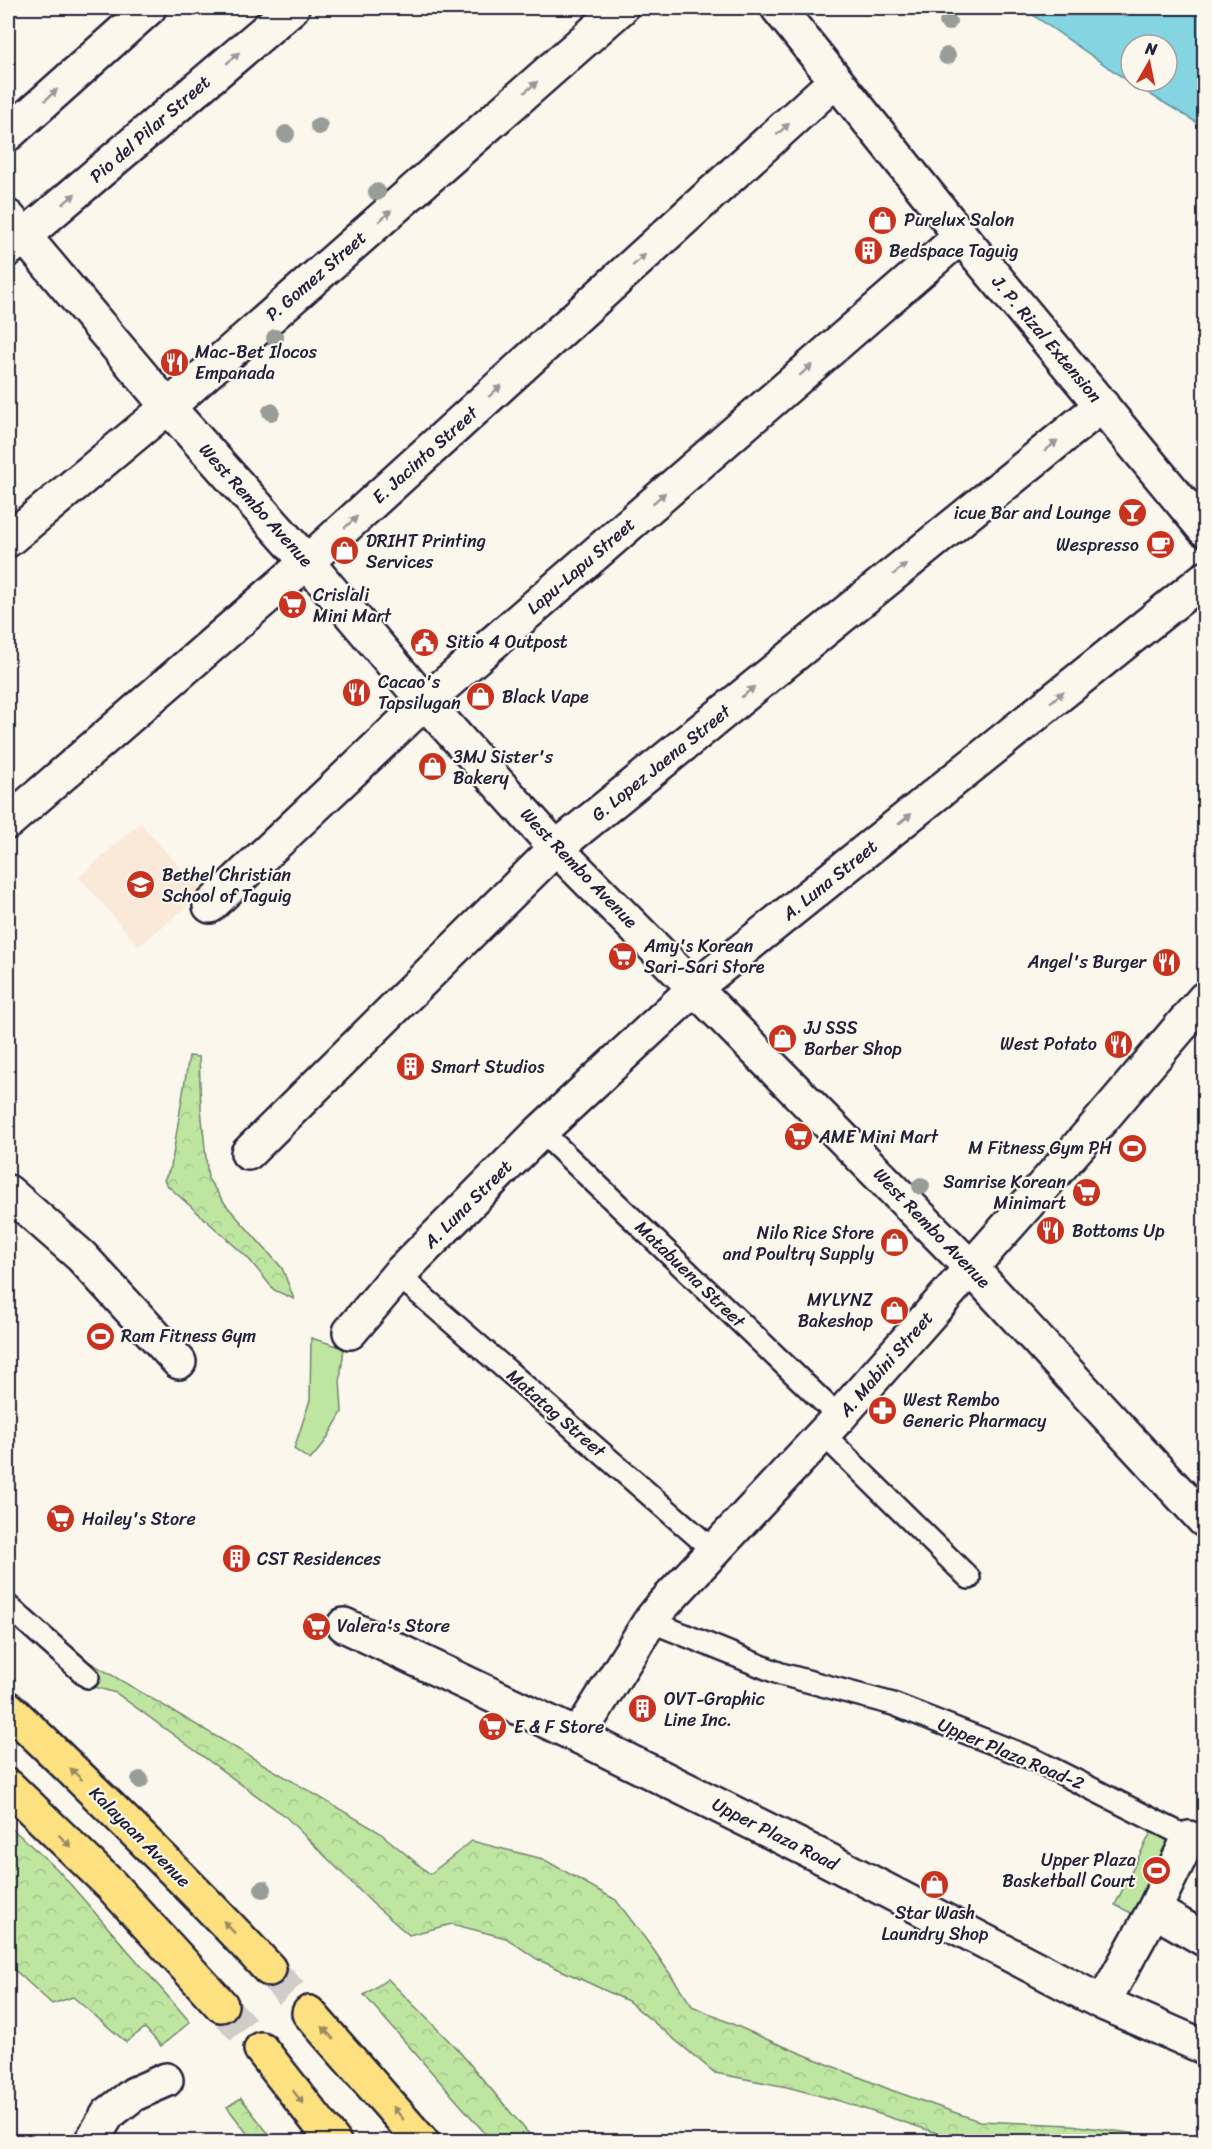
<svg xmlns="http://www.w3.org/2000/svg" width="1212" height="2149" viewBox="0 0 1212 2149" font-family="Sriracha,sans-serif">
	<defs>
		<pattern id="forest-crowns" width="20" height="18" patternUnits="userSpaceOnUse" patternTransform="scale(1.5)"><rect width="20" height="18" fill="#bee6a1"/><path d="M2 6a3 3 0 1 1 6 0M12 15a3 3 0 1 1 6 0" fill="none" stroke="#a3c58c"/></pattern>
	</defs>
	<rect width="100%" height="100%" fill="#fbf7ec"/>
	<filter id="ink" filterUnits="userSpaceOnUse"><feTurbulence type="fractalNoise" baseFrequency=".0167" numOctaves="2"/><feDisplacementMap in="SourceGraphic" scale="12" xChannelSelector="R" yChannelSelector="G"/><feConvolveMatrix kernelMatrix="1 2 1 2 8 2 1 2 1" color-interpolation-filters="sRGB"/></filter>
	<g filter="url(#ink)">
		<!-- built -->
		<path fill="#fae8d8" d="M140 823 203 893 139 946 79 877Z"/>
		<!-- green -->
		<path fill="#bee6a1" stroke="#70846e" stroke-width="1.5" d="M311 1338 344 1348 340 1379 342 1412 325 1442 310 1460 294 1449 310 1400Z
			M1159 1816 1199 1836 1155 1925 1115 1905Z"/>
		<!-- forest -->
		<path fill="url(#forest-crowns)" stroke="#70846e" stroke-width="1.5" d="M189 1056 199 1057 201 1108 208 1179 226 1205 282 1268 294 1299 274 1290 248 1258 168 1186 164 1180 171 1167Z
			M8 1605 62 1646 379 1832 430 1874 472 1841 543 1859 616 1900 653 1949 692 2006 766 2039 891 2090 979 2121 1071 2125 1145 2135 1159 2141H961L840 2101 787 2087 715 2073 628 2001 537 1959 506 1938 452 1924 409 1935 372 1903 286 1817 116 1693 84 1684 8 1620Z
			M8 1825 57 1869 190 2022 161 2046 145 2028 126 2042 73 1997 52 2004 8 1964Z
			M388 1979 458 2050 535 2141H492L364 1995Z
			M241 2098 274 2141H253L227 2107Z"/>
		<!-- water -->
		<path fill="#85d4e1" stroke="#5d8d9f" stroke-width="1.5" fill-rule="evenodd" d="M1023 8H1204V127L1128 81ZM1131 45H1167V81H1131Z"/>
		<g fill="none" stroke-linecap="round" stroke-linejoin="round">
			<!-- primary-tunnel -->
			<path stroke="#d0ccc9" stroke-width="33" stroke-dasharray="33 16" stroke-linecap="butt" d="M269 1969 309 2013
				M221 2005 261 2049"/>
			<defs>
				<path id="service" d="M541 1131 839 1417
					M398 1275 714 1551
					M823 1434 969 1578
					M8 1606 88 1677
					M650 1621 781 1674 893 1704 1033 1759 1189 1838"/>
				<path id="minor" d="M8 134 149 8
					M8 217 168 407 307 562 425 702 556 848 970 1267 1204 1520
					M9 249 292 8
					M8 540 168 407 621 8
					M8 822 307 562 835 81
					M210 906 425 702 961 236
					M248 1153 556 848 1102 405
					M8 1192 81 1256 179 1362
					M350 1332 398 1275 541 1131 696 987 1204 579
					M344 1625 578 1736 824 1858 1103 2003 1204 2047
					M578 1736 650 1621 662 1606 839 1417 1091 1132 1204 999
					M1154 1910 1204 1939
					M1103 2003 1154 1910 1189 1838
					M91 2142 108 2114 134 2094 166 2080"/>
				<path id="secondary" d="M778 8 961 236 1204 529"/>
				<path id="primary" d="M8 1708C96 1793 185 1879 269 1969
					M8 1786 111 1885 221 2005
					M309 2013 422 2142
					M261 2049 334 2142"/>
			</defs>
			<!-- service casing -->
			<use href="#service" stroke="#22223b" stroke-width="26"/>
			<!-- minor casing -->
			<use href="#minor" stroke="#22223b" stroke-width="38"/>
			<!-- secondary casing -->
			<use href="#secondary" stroke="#22223b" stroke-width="38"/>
			<!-- primary casing -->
			<use href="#primary" stroke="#22223b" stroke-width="38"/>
			<!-- service -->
			<use href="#service" stroke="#fbf7ec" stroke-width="21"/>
			<!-- minor -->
			<use href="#minor" stroke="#fbf7ec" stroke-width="33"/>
			<!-- secondary -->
			<use href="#secondary" stroke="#fbf7ec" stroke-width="33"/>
			<!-- primary -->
			<use href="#primary" stroke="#fde080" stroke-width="33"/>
		</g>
		<!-- trees -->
		<g fill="#999d98">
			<circle cx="948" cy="22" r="9"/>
			<circle cx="947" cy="56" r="9"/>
			<circle cx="319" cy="126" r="9"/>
			<circle cx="286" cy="134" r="9"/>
			<circle cx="377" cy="192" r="9"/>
			<circle cx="275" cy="338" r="9"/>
			<circle cx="271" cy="412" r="9"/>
			<circle cx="921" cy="1186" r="9"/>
			<circle cx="140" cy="1780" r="9"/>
			<circle cx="263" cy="1889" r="9"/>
		</g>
		<!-- one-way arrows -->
		<defs><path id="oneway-solid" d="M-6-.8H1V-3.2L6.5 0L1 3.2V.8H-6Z" transform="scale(1.5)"/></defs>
		<g fill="#99979c">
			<use href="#oneway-solid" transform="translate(233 58) rotate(-41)"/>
			<use href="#oneway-solid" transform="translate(531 87) rotate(-41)"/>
			<use href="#oneway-solid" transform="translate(51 95) rotate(-42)"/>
			<use href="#oneway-solid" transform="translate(783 129) rotate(-42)"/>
			<use href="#oneway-solid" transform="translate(69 199) rotate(-41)"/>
			<use href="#oneway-solid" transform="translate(385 216) rotate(-41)"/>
			<use href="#oneway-solid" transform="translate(639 260) rotate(-42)"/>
			<use href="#oneway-solid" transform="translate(806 370) rotate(-41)"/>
			<use href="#oneway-solid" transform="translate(495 391) rotate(-42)"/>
			<use href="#oneway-solid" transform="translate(1051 446) rotate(-39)"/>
			<use href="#oneway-solid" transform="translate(659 498) rotate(-41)"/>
			<use href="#oneway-solid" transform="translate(351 522) rotate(-42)"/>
			<use href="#oneway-solid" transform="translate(900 569) rotate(-39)"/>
			<use href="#oneway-solid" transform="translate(748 692) rotate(-39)"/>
			<use href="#oneway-solid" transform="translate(1057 697) rotate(-39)"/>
			<use href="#oneway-solid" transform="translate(905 819) rotate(-39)"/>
		</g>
		<g fill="#9a8a61">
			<use href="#oneway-solid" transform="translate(76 1774) rotate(-136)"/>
			<use href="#oneway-solid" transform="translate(65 1841) rotate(44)"/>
			<use href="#oneway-solid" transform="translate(229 1927) rotate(-133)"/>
			<use href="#oneway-solid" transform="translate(328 2033) rotate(-132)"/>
			<use href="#oneway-solid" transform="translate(298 2097) rotate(52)"/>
			<use href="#oneway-solid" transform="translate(398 2113) rotate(-130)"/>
		</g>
	</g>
	<!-- icons -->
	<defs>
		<symbol id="shop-disc" viewBox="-11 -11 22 22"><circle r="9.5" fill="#c8321e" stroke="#fbf7ec"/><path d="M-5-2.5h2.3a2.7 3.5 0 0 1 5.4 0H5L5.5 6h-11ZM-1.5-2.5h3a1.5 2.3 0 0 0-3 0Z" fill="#fff"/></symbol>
		<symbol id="building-disc" viewBox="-11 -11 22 22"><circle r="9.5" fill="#c8321e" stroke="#fbf7ec"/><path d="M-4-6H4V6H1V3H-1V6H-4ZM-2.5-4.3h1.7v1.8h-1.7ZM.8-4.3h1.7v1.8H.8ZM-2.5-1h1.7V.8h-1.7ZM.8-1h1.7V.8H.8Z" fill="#fff"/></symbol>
		<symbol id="restaurant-disc" viewBox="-11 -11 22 22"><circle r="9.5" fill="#c8321e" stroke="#fbf7ec"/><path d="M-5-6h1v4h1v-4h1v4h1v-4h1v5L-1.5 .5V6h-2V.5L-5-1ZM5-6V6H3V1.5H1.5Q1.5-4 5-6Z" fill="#fff"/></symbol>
		<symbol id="bar-disc" viewBox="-11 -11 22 22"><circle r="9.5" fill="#c8321e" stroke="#fbf7ec"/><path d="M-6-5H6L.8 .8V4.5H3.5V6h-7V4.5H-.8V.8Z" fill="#fff"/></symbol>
		<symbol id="cafe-disc" viewBox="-11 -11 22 22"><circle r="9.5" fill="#c8321e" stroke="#fbf7ec"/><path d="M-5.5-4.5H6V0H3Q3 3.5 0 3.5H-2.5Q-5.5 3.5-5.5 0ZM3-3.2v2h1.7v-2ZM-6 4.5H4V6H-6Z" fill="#fff"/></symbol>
		<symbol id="supermarket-disc" viewBox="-11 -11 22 22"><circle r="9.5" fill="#c8321e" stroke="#fbf7ec"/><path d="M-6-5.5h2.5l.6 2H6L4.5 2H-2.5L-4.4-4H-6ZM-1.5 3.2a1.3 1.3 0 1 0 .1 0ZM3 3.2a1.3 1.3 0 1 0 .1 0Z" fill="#fff"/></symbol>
		<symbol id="civic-disc" viewBox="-11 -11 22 22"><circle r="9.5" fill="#c8321e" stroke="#fbf7ec"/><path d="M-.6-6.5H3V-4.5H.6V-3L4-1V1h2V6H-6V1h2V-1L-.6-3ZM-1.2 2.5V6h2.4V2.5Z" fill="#fff"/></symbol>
		<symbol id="school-disc" viewBox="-11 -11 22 22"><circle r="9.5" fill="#c8321e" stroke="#fbf7ec"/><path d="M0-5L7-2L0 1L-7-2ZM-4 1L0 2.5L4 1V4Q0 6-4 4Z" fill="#fff"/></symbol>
		<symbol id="stadium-disc" viewBox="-11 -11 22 22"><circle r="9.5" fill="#c8321e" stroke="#fbf7ec"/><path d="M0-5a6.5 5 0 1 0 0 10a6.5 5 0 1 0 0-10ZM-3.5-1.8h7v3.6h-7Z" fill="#fff"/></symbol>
		<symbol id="pharmacy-disc" viewBox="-11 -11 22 22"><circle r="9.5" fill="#c8321e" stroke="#fbf7ec"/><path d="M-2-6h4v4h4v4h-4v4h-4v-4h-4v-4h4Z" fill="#fff"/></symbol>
	</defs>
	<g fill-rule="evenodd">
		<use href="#shop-disc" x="866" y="204" width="33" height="33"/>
		<use href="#building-disc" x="852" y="234" width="33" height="33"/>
		<use href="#restaurant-disc" x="158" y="346" width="33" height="33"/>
		<use href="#bar-disc" x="1116" y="496" width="33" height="33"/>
		<use href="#cafe-disc" x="1144" y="528" width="33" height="33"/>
		<use href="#shop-disc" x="328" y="534" width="33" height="33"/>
		<use href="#supermarket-disc" x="276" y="588" width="33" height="33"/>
		<use href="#civic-disc" x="408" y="626" width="33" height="33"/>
		<use href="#restaurant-disc" x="340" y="676" width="33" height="33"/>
		<use href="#shop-disc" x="464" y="680" width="33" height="33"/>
		<use href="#shop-disc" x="416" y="750" width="33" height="33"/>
		<use href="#school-disc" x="124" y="868" width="33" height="33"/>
		<use href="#supermarket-disc" x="606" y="940" width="33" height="33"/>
		<use href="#restaurant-disc" x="1150" y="946" width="33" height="33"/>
		<use href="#shop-disc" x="766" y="1022" width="33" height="33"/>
		<use href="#restaurant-disc" x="1102" y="1028" width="33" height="33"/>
		<use href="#building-disc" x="394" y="1050" width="33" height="33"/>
		<use href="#supermarket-disc" x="782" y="1120" width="33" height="33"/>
		<use href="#stadium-disc" x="1116" y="1132" width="33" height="33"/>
		<use href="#supermarket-disc" x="1070" y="1176" width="33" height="33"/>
		<use href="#restaurant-disc" x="1034" y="1214" width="33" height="33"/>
		<use href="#shop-disc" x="878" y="1226" width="33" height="33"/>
		<use href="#shop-disc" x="878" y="1294" width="33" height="33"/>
		<use href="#stadium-disc" x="84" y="1320" width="33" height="33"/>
		<use href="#pharmacy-disc" x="866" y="1394" width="33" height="33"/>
		<use href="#supermarket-disc" x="44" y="1502" width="33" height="33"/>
		<use href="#building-disc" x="220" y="1542" width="33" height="33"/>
		<use href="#supermarket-disc" x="300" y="1610" width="33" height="33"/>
		<use href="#building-disc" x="626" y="1692" width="33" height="33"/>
		<use href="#supermarket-disc" x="476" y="1710" width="33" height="33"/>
		<use href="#stadium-disc" x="1140" y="1854" width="33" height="33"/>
		<use href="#shop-disc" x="918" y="1868" width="33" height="33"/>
	</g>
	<g text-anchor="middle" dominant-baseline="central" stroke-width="4.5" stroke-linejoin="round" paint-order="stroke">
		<!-- street labels -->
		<g font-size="18" fill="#22223b" stroke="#fbf7ec">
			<text transform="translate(150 129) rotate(-41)">Pio del Pilar Street</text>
			<text transform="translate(316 276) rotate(-41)">P. Gomez Street</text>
			<text transform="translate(1047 339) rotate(50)">J. P. Rizal Extension</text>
			<text transform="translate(425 455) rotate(-42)">E. Jacinto Street</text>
			<text transform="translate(256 505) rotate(48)">West Rembo Avenue</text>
			<text transform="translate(581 566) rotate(-41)">Lapu-Lapu Street</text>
			<text transform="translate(661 763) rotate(-39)">G. Lopez Jaena Street</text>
			<text transform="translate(579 868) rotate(46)">West Rembo Avenue</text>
			<text transform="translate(830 880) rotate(-39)">A. Luna Street</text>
			<text transform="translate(468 1204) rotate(-45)">A. Luna Street</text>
			<text transform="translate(932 1228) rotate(46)">West Rembo Avenue</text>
			<text transform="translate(690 1274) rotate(44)">Matabuena Street</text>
			<text transform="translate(886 1364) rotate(-49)">A. Mabini Street</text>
			<text transform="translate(556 1413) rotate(41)">Matatag Street</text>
			<text transform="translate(1011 1754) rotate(23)">Upper Plaza Road-2</text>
			<text transform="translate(775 1834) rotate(27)">Upper Plaza Road</text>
			<text transform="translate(140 1837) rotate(45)">Kalayaan Avenue</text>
		</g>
		<!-- poi labels -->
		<g font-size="18" fill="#22223b" stroke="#fbf7ec" text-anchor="start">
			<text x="904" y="220">Purelux Salon</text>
			<text x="889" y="251">Bedspace Taguig</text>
			<text x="195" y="352">Mac-Bet Ilocos<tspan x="195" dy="21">Empanada</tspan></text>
			<text x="1111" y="513" text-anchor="end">icue Bar and Lounge</text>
			<text x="366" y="541">DRIHT Printing<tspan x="366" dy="21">Services</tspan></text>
			<text x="1139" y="545" text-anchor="end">Wespresso</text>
			<text x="313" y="595">Crislali<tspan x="313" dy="21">Mini Mart</tspan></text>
			<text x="446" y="642">Sitio 4 Outpost</text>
			<text x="378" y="682">Cacao's<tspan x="378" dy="21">Tapsilugan</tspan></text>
			<text x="502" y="697">Black Vape</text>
			<text x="453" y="757">3MJ Sister's<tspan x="453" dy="21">Bakery</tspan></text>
			<text x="162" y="875">Bethel Christian<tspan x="162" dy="21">School of Taguig</tspan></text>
			<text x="644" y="946">Amy's Korean<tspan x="644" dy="21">Sari-Sari Store</tspan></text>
			<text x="1146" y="962" text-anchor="end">Angel's Burger</text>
			<text x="804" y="1028">JJ SSS<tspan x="804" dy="21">Barber Shop</tspan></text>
			<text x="1097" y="1044" text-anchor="end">West Potato</text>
			<text x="431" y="1067">Smart Studios</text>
			<text x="819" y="1137">AME Mini Mart</text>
			<text x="1112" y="1148" text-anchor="end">M Fitness Gym PH</text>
			<text x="1066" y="1182" text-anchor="end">Samrise Korean<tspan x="1066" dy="21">Minimart</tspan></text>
			<text x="1072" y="1231">Bottoms Up</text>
			<text x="874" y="1233" text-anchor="end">Nilo Rice Store<tspan x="874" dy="21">and Poultry Supply</tspan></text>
			<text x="873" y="1300" text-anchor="end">MYLYNZ<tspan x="873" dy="21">Bakeshop</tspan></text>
			<text x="121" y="1336">Ram Fitness Gym</text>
			<text x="903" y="1400">West Rembo<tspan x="903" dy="21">Generic Pharmacy</tspan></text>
			<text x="82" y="1519">Hailey's Store</text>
			<text x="257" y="1559">CST Residences</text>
			<text x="337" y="1626">Valera's Store</text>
			<text x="664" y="1699">OVT-Graphic<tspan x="664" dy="21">Line Inc.</tspan></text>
			<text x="514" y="1727">E &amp; F Store</text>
			<text x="1136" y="1860" text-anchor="end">Upper Plaza<tspan x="1136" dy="21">Basketball Court</tspan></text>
			<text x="935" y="1913" text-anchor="middle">Star Wash<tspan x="935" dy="21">Laundry Shop</tspan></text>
		</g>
	</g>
	<!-- margin -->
	<rect width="1212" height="2149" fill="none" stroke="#fbf7ec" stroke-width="30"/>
	<rect x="15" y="15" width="1182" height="2119" fill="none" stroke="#22223b" stroke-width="2" filter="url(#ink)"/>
	<!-- north arrow -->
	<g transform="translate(1149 63) rotate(9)"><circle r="28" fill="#fbf7ec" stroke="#a4a2a5" stroke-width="1.5"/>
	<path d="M0-4.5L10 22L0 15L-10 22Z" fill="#c8321e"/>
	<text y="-9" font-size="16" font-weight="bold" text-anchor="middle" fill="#22223b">N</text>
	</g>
</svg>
